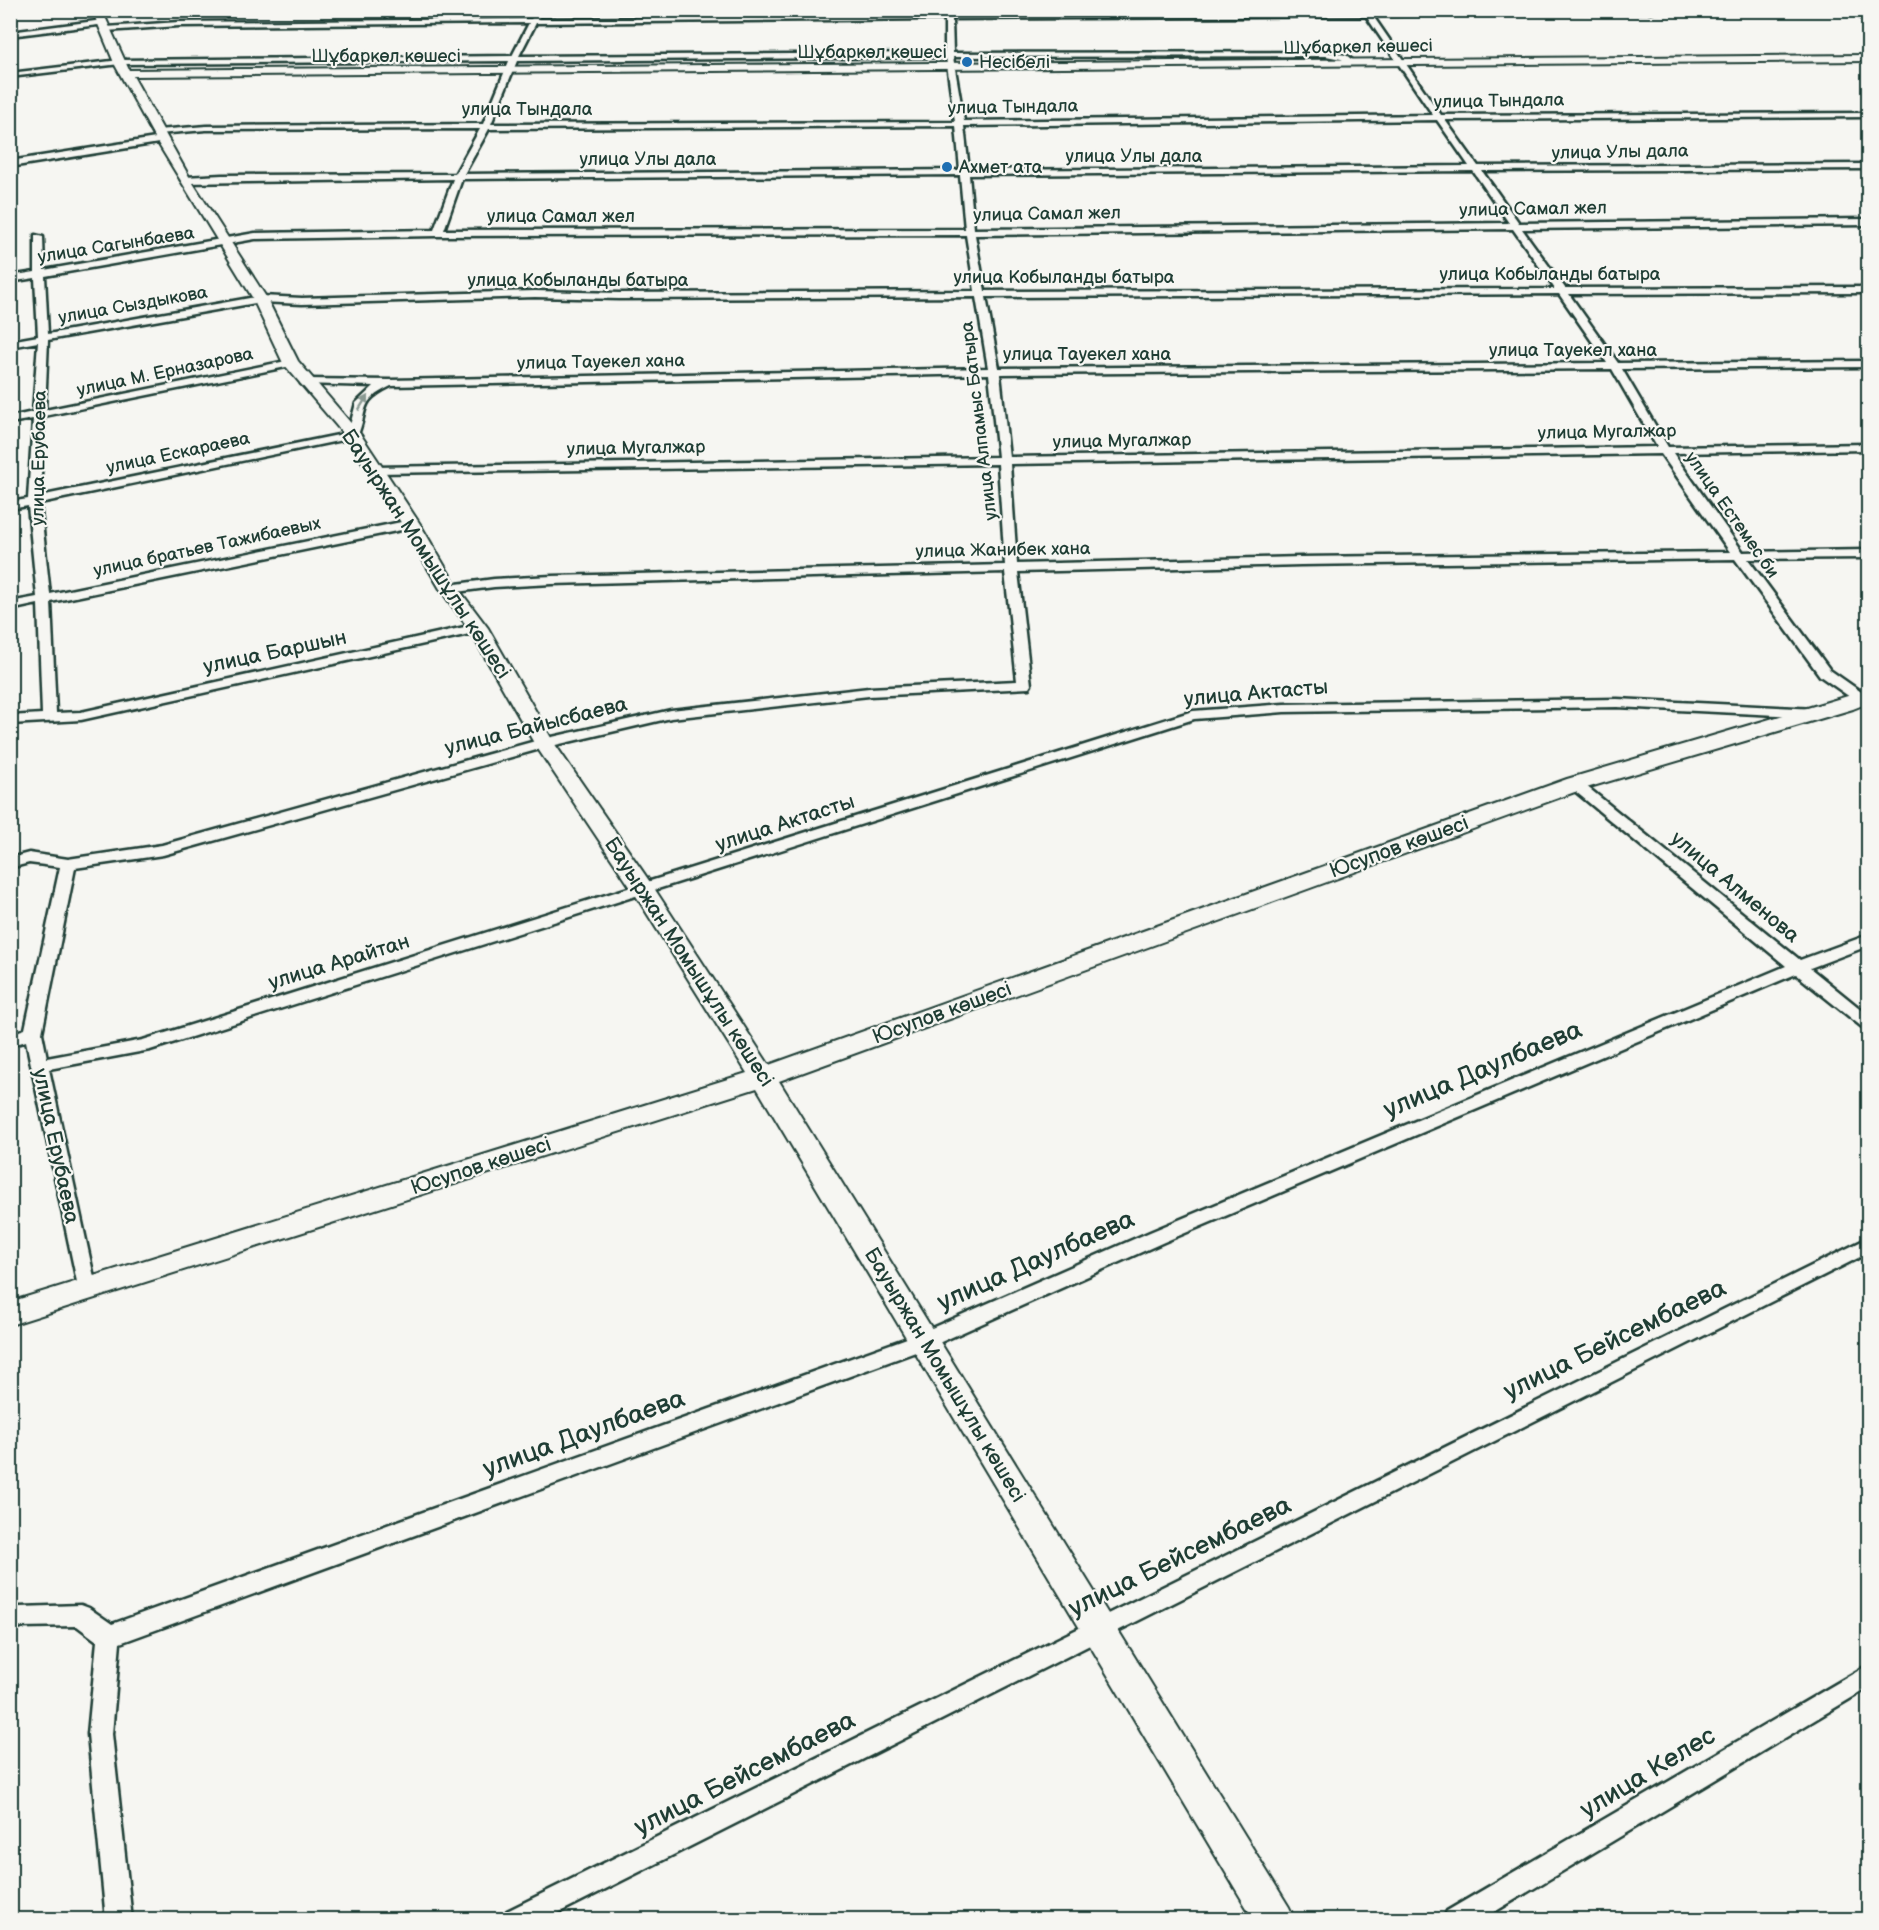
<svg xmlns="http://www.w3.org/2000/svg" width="1879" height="1930" viewBox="0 0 1879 1930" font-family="'Balsamiq Sans',sans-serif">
	<rect width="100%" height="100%" fill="#f6f6f2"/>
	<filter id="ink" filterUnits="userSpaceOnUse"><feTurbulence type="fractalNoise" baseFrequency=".0167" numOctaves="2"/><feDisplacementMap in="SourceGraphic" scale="12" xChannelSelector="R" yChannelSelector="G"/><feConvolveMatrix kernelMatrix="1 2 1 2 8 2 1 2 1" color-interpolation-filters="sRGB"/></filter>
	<g filter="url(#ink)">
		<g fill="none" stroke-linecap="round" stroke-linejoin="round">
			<defs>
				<path id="street" d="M944 10H952V15L1363 10H1763L1373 16 1441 115 1868 113V117L1445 120 1478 166 1868 164V169L1482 171 1519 223 1868 219V225L1522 229 1565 288 1868 287V293L1569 294 1618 363 1868 361V367L1622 369 1668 447 1868 444V450L1673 453 1743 552 1868 550V558L1748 559 1830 670 1867 696 1868 700 1862 703 1857 702 1820 676 1735 559 1301 565 1018 572 1031 685 1029 688 869 696 671 718 547 747 163 855 75 868 42 1033 47 1058 143 1040 1193 711 1284 704 1617 699 1816 709 1823 713 1816 717 1617 707 1284 712 1194 719 150 1050 49 1069 97 1291 94 1296 87 1299 80 1296 26 1041 10 1046V1034L25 1029 60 867 29 863 10 868V858L29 853 68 859 162 845 539 740 671 710 869 688 1017 681 1005 572 552 584 494 587 449 593 443 589 449 585 494 579 552 576 1005 565 998 464 375 473 369 470 375 467 998 457 989 374 391 386C357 402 369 410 357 437L40 503 50 594 411 520 417 524 411 528 51 602 56 713 81 712 478 624 485 628 483 631 81 720 10 724V716L42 714 38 604 10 610V602L37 597 28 506 10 509V502L28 499 33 419 10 423V417L33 412 38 342 10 347V341L38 336 35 278 10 282V276L35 272V235L43 237 44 270 255 233 434 230 453 179 185 183 181 180 185 177 222 175 455 174 480 129 206 130 158 134 154 132 158 130 206 126 483 124 509 61 120 64 10 77V73L120 60 512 56 529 23 179 26 106 31 102 29 106 27 179 22 531 19 537 12 541 14 538 19 945 15ZM1366 16 1433 115 964 121 953 57 1326 56 1341 59 1351 64 1355 62 1346 55 1326 52 953 53 952 19ZM945 19V53L519 56 536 23ZM946 57 955 122 491 124 517 61ZM1437 120 1469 166 969 170 964 126ZM956 126 960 170 464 174 489 129ZM1473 171 1509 223 974 229 969 175ZM960 175 965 229 444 230 462 179ZM1513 229 1555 289 985 291 975 235ZM966 235 975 291 619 293 535 291 302 298 261 296 48 334 45 276 255 239 438 236ZM1559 294 1607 363 999 368 986 297ZM535 297 619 299 976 297 988 368 390 380 305 379 300 382 301 384 374 386 356 403 348 433 40 496 44 416 291 366 296 363 291 360 45 410 48 340 261 302 302 304ZM1612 369 1657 447 1009 457 1000 374ZM1661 454 1730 552 1301 557 1017 564 1010 464Z
					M103 20 106 24 10 36V32Z
					M162 137 166 140 165 142 10 167V161Z
					M1575 780 1580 781 1800 960 1868 935V946L1810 968 1868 1015V1029L1862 1027 1796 974 1164 1242 932 1346 120 1643 112 1734 132 1920H106L88 1734 97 1641 77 1626 21 1627 10 1631V1610L20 1607 81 1605 89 1608 112 1624 918 1334 1150 1232 1786 966 1570 787 1568 784 1570 781Z
					M1868 1238V1253L544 1920H503L507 1911Z
					M1868 1665V1688L1481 1920H1443L1447 1911Z"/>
				<path id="secondary" d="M92 10H102L129 70 1868 55V61L133 76 191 180 266 297 298 361 361 435 420 524 457 587 488 628 554 743 652 885 769 1065 1567 779 1868 690V703L1853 709 1583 789 779 1081 1289 1907 1295 1920H1254L757 1088 10 1325V1302L747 1073 633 891 534 743 469 629 440 589 402 524 347 438 283 363 252 297 156 140 115 65Z
					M1848 10H1861L1868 16V23Z"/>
			</defs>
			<!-- street casing -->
			<use href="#street" stroke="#1f3d34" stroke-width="5"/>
			<!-- secondary casing -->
			<use href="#secondary" stroke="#1f3d34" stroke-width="4"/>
			<!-- street -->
			<use href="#street" fill="#f6f6f2" fill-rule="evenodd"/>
			<!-- secondary -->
			<use href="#secondary" fill="#f6f6f2" fill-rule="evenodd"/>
		</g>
		<!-- one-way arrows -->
		<defs><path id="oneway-solid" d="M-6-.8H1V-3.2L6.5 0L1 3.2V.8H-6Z" transform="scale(1.5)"/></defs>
		<use fill="#8a9a93" href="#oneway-solid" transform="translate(363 403) rotate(-58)"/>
	</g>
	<!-- markers -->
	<g fill="#1f6fb2" stroke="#f6f6f2" stroke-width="2">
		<circle cx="967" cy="62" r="6"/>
		<circle cx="947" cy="167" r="6"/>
	</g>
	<g text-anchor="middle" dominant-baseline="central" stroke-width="4.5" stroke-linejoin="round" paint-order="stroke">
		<!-- far-street labels -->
		<g font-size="18" fill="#1f3d34" stroke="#f6f6f2">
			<text transform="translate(1358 47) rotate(-1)">Шұбаркөл көшесі</text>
			<text x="872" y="52">Шұбаркөл көшесі</text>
			<text x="386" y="56">Шұбаркөл көшесі</text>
			<text transform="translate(1499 101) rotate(-1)">улица Тындала</text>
			<text transform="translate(1013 107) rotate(-1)">улица Тындала</text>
			<text x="527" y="109">улица Тындала</text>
			<text transform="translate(1620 152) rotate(-1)">улица Улы дала</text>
			<text x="1134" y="156">улица Улы дала</text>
			<text x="648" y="159">улица Улы дала</text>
			<text transform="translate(1533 209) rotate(-1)">улица Самал жел</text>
			<text transform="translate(1047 214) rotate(-1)">улица Самал жел</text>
			<text x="561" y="216">улица Самал жел</text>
			<text transform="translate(116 245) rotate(-9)">улица Сагынбаева</text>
			<text x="1550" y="274">улица Кобыланды батыра</text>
			<text x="1064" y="277">улица Кобыланды батыра</text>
			<text x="578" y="280">улица Кобыланды батыра</text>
			<text transform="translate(133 305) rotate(-10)">улица Сыздыкова</text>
			<text x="1573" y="350">улица Тауекел хана</text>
			<text x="1087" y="354">улица Тауекел хана</text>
			<text transform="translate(601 362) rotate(-1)">улица Тауекел хана</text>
			<text transform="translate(165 372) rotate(-12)">улица М. Ерназарова</text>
			<text transform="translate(979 421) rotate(-97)">улица Алпамыс Батыра</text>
			<text transform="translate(1607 432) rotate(-1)">улица Мугалжар</text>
			<text transform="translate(1122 441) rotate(-1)">улица Мугалжар</text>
			<text transform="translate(636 448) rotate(-1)">улица Мугалжар</text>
			<text transform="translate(178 453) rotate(-12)">улица Ескараева</text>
			<text transform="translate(39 458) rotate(-89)">улица Ерубаева</text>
			<text transform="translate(1732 515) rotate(55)">улица Естемес би</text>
			<text transform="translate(207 547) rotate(-12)">улица братьев Тажибаевых</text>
			<text transform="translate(1003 550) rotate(-1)">улица Жанибек хана</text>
		</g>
		<!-- far-poi labels -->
		<g font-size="18" fill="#1f3d34" stroke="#f6f6f2" text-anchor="start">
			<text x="979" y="62">Несібелі</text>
			<text x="959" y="167">Ахмет ата</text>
		</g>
		<!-- street labels -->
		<g font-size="21" fill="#1f3d34" stroke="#f6f6f2">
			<text transform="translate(426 554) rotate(57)">Бауыржан Момышұлы көшесі</text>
			<text transform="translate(275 652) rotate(-12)">улица Баршын</text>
			<text transform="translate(1256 693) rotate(-5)">улица Актасты</text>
			<text transform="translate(536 726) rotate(-14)">улица Байысбаева</text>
			<text transform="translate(785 823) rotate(-18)">улица Актасты</text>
			<text transform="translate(1399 847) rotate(-20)">Юсупов көшесі</text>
			<text transform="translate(1735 887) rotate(40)">улица Алменова</text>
			<text transform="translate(339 962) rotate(-17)">улица Арайтан</text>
			<text transform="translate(689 962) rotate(57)">Бауыржан Момышұлы көшесі</text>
			<text transform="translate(942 1013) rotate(-20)">Юсупов көшесі</text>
			<text transform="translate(56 1146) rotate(78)">улица Ерубаева</text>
			<text transform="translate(481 1166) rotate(-18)">Юсупов көшесі</text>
			<text transform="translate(945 1375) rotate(59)">Бауыржан Момышұлы көшесі</text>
		</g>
		<!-- near-street labels -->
		<g font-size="26" fill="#1f3d34" stroke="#f6f6f2">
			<text transform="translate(1483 1070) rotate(-23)">улица Даулбаева</text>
			<text transform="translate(1036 1261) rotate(-24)">улица Даулбаева</text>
			<text transform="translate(1615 1340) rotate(-26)">улица Бейсембаева</text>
			<text transform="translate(584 1434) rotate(-20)">улица Даулбаева</text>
			<text transform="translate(1180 1557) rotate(-26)">улица Бейсембаева</text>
			<text transform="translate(1648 1773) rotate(-31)">улица Келес</text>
			<text transform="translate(745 1774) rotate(-27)">улица Бейсембаева</text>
		</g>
	</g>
	<!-- margin -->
	<rect width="1879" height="1930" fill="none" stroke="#f6f6f2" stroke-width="36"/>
	<rect x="18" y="18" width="1843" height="1894" fill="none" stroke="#1f3d34" stroke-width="2" filter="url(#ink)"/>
</svg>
